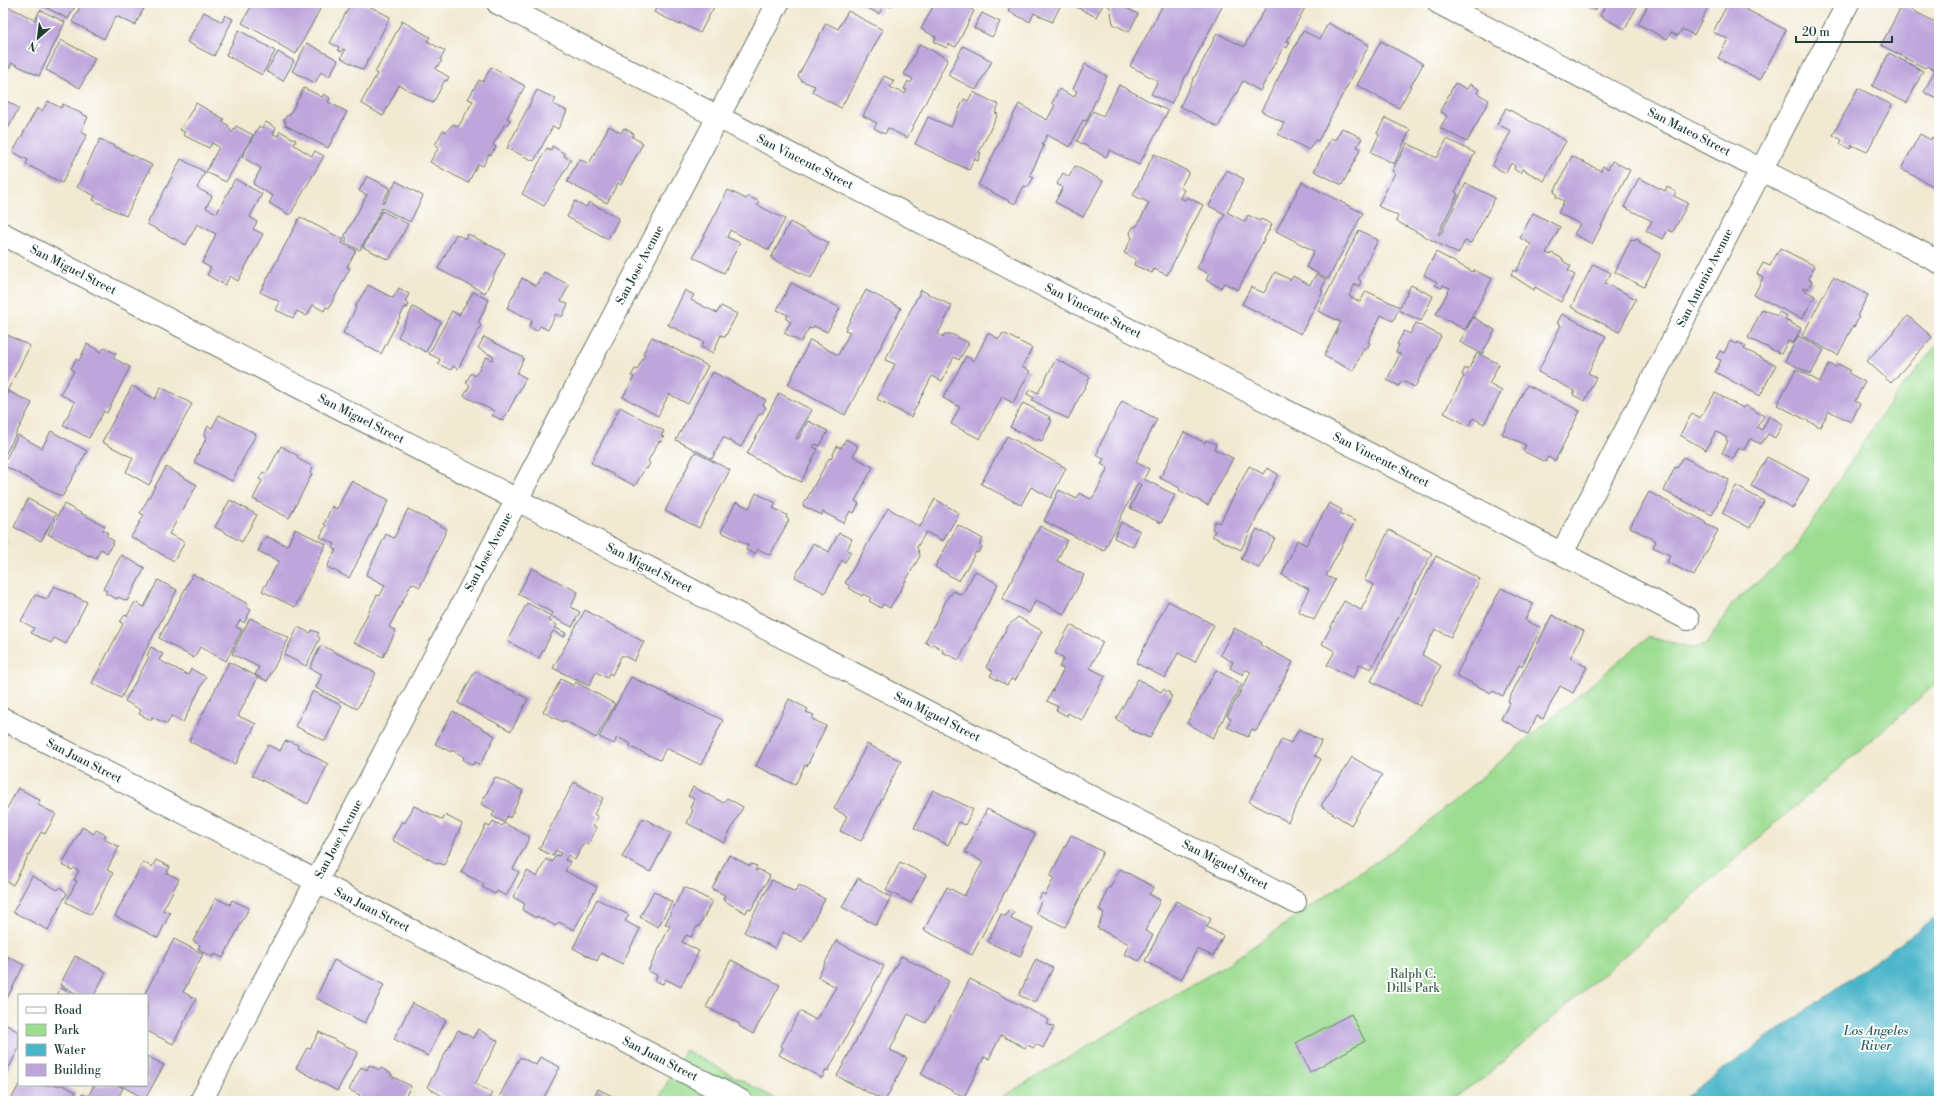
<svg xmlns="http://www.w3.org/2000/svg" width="1942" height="1104" viewBox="0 0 1942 1104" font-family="'Libre Bodoni',serif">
	<rect width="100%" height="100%" fill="#fff"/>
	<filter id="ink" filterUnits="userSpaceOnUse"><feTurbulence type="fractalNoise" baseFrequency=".025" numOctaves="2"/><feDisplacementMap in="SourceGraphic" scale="8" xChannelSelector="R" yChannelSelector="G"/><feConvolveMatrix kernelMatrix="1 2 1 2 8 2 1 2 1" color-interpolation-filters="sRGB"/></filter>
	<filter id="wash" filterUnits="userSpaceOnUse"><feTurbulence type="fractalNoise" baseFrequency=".012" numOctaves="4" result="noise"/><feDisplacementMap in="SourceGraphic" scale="16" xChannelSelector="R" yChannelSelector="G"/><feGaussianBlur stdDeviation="0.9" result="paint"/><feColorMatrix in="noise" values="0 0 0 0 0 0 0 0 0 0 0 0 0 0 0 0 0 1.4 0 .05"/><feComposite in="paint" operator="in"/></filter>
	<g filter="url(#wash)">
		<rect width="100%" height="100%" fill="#f2e9d2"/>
		<!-- green -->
		<path fill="#9ddd92" stroke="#5e8d63" d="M1939 342V681L1484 1078 1446 1101H995L1229 963 1407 840 1648 637 1695 648 1707 643 1733 603 1793 551 1884 411Z
			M685 1050 780 1101H657Z"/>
		<!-- water -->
		<path fill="#4cb5ca" stroke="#36797f" d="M1939 915V1101H1680Z"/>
		<g id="blocks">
			<!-- building -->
			<path fill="#bea5dc" d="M38 3H77L68 19Z
				M82 3H147L135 25 116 16 104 39 72 22Z
				M253 3H309L320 9 296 54 278 44 279 43 242 23Z
				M351 3H363L390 17 363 70 341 58 345 50 343 49 341 52 338 50 339 47 330 43Z
				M659 3H716L700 33 681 23 680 25 654 12Z
				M858 3H880L879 5 883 6 879 14Z
				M883 3H895L894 5 892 4 891 7Z
				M935 3H959L974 11 956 47 949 44 947 48 934 42 936 37 921 29Z
				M1012 3H1062L1052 22 1034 13 1030 22 1008 11Z
				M1069 3H1117L1138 14 1129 32 1113 24 1110 7 1104 3 1096 17Z
				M1134 3H1144L1141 7Z
				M1164 3H1224L1171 104 1151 94 1158 81 1130 66Z
				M1268 3 1307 4 1287 41 1290 42 1287 48 1284 46 1260 91 1243 81 1218 127 1180 106 1217 33 1244 47Z
				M1579 3H1639L1625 29 1600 16 1605 6 1599 4 1595 11Z
				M1649 3H1710L1694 35 1682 29 1678 36 1671 32 1667 39 1638 24Z
				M1728 3H1734L1786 30 1760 80 1718 58 1728 39 1713 32Z
				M3 4 35 20 40 10 65 22 39 76 12 63 8 71 3 68Z
				M1902 5 1939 24V100L1924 92 1935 70 1927 66 1925 68 1881 45Z
				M848 11 883 30 841 108 812 92 815 86 802 81 798 76 826 23 838 29Z
				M204 12 222 22 225 15 233 19 214 56 187 42Z
				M982 13 1000 22 992 37 974 28Z
				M402 21 430 37 427 41 445 51 440 60 442 61 435 69 449 77 447 81 445 80 433 103 399 85 383 116 361 103 377 74 375 73Z
				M1328 23 1369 45 1318 141 1315 140 1309 150 1278 134 1284 123 1261 111 1303 31 1320 39Z
				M239 30 275 51 262 75 226 55Z
				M61 40 95 58 80 88 46 70Z
				M1381 41 1423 64 1399 108 1357 85Z
				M307 43 338 60 329 77 321 72 315 83 292 71Z
				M920 44 948 59 907 138 888 128 885 134 874 128 877 123 863 116 884 76 894 81 890 87 897 91 898 89 905 94 907 90 904 89 908 81 911 83 913 79 904 74Z
				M963 46 992 61 976 90 948 75Z
				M278 52 294 61 283 81 266 71Z
				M1889 53 1923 71 1907 103 1872 86Z
				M1085 64 1107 76 1086 121 1083 120 1070 147 1047 135 1042 145 1044 146 1030 175 1034 177 1028 187 1024 186 1015 204 978 185 1019 104 1047 120 1055 105 1052 103 1059 89 1074 97 1077 91 1073 89Z
				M491 67 525 86 507 118 510 120 507 125 505 124 493 145 496 147 491 155 489 154 483 166 478 164 468 183 430 162 439 147 435 145 443 130 446 132 453 124 458 127 473 101 468 99 479 80 483 82Z
				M1455 83 1467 89 1470 84 1479 89 1477 93 1489 100 1467 142 1440 128 1447 116 1440 111Z
				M1119 85 1168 111 1139 165 1110 150 1106 157 1077 141 1093 111 1103 116Z
				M304 88 322 97 324 94 330 98 328 102 347 112 328 148 285 125 286 122 284 121 287 115 289 116Z
				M1858 88 1892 105 1867 152 1852 145 1850 149 1840 144 1842 140 1833 135Z
				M537 90 556 99 553 104 567 111 558 129 553 126 534 161 507 148Z
				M973 92 999 105 995 113 998 114 979 152 981 153 978 161 974 159 969 170 915 144 928 117 951 127 964 99 968 101Z
				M3 99 19 108 3 138Z
				M48 101 61 108 63 104 88 117 81 132 87 135 62 183 26 164 28 160 13 152 37 108 42 111Z
				M196 103 224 119 223 122 228 125 232 133 236 126 253 135 226 182 206 172 219 147 212 143 209 148 183 135 185 132 180 130Z
				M1506 108 1566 141 1544 181 1522 169 1520 173 1514 169 1515 166 1511 163 1506 173 1492 166 1511 131 1497 124Z
				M1385 118 1410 130 1394 164 1371 152 1379 135 1377 133Z
				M266 122 276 128 273 134 278 136 280 131 296 140 294 145 312 156 315 151 324 156 290 215 269 203 273 196 253 184 261 168 242 157 259 126 262 128Z
				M609 126 621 133 624 128 634 134 632 137 643 143 621 185 618 183 607 203 567 182 579 159 589 164Z
				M1342 128 1362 138 1357 147 1360 148 1359 152 1342 185 1314 171 1331 138 1335 140Z
				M1920 134 1931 140 1932 137 1939 140V189L1901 169Z
				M100 139 152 165 126 216 93 200 95 196 77 187Z
				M1447 139 1475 153 1455 192 1458 194 1438 234 1440 235 1466 183 1495 198 1471 243 1465 241 1458 254 1396 221 1398 216 1378 206 1395 173 1392 171 1407 143 1437 158Z
				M552 146 565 154 564 156 571 160 544 206 522 194 547 148 551 150Z
				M1154 154 1189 172 1180 188 1184 190 1180 198 1185 200 1187 197 1203 205 1167 275 1154 269 1152 273 1134 265 1136 259 1124 253 1132 238 1130 233 1133 227 1137 226 1149 203 1133 195Z
				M1572 156 1601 171 1603 166 1608 169 1612 161 1630 170 1592 244 1574 234 1580 224 1558 213 1564 201 1556 197 1557 194 1554 192Z
				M181 159 205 172 197 188 212 196 206 208 217 213 235 179 262 194 250 217 257 222 253 229 263 234 238 281 230 276 225 285 207 275 211 268 202 263 216 234 197 224 186 245 147 224Z
				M1075 166 1103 181 1083 217 1055 202 1063 188 1057 184 1063 173 1069 177Z
				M1227 170 1244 179 1227 212 1245 222 1248 215 1260 221 1261 219 1272 224 1238 290 1224 283 1221 288 1206 280 1209 274 1197 268 1225 214 1209 206Z
				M367 176 390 188 382 202 384 203 396 181 423 196 410 222 382 208 360 250 345 242 347 238 344 237 367 195 359 191Z
				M1639 178 1665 191 1667 187 1676 192 1674 196 1688 203 1673 232 1668 230 1663 239 1646 231 1652 221 1624 207Z
				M1302 182 1363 213 1328 279 1306 267 1314 251 1276 231Z
				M728 190 746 199 748 196 759 202 757 205 785 219 769 250 730 230 727 237 740 243 724 273 693 257Z
				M575 201 586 207 589 202 619 218 608 239 567 217Z
				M382 211 408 224 389 260 363 247Z
				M1533 213 1560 227 1546 253 1551 255 1552 253 1563 259V261L1571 266 1568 271 1575 275 1561 302 1535 287 1534 290 1511 275 1513 270 1516 272 1531 244 1520 238Z
				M300 217 344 240 342 243 356 250 347 267 350 268 329 308 326 307 324 311 313 305 307 316 297 311 293 318 276 310 280 302 260 292Z
				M790 222 829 243 811 278 771 258Z
				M1359 230 1378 240 1358 279 1361 281 1359 286 1355 284 1349 296 1360 302 1366 291 1400 307 1411 285 1433 296 1421 321 1398 310 1393 321 1381 315 1368 342 1370 343 1366 350 1364 348 1353 371 1324 356 1341 322 1318 311Z
				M456 234 465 239 468 234 505 253 485 293 438 269Z
				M1631 239 1635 241 1636 239 1640 241 1639 243 1661 254 1644 287 1615 272Z
				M1780 248 1815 266 1808 279 1812 281 1808 289 1804 287 1803 289 1815 296 1802 319 1754 295 1763 278 1757 274 1763 263 1770 266Z
				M1436 252 1473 272 1474 270 1492 279 1465 330 1436 314 1450 288 1443 285 1442 288 1435 285 1437 282 1424 275Z
				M1593 264 1611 273 1605 283 1636 299 1619 332 1571 307Z
				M544 272 569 285 561 301 568 304 562 317 556 314 548 330 540 326 537 331 529 327 532 320 507 308 522 278 536 286Z
				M1275 272 1291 280 1293 276 1310 285 1316 274 1326 280 1321 290 1323 291 1301 334 1242 304 1251 287 1264 293Z
				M1833 277 1868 295 1857 316 1859 317 1854 327 1853 326 1838 355 1802 336Z
				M791 283 840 308 827 332 814 326 812 329 809 328 801 342 784 333 791 322 786 319 788 315 777 310Z
				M368 285 393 298 399 288 409 294 405 302 409 304 407 308 405 307 381 354 343 333 356 308 355 307Z
				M685 290 694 295 691 300 717 313 721 306 737 314 725 337 721 335 713 353 701 347 704 342 668 325Z
				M866 290 901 308 845 415 788 385 810 340 838 355 850 332 845 330Z
				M921 290 952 306 938 334 943 337 944 334H951L969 343 959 360 954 357 942 381 932 376 911 417 877 399 895 364 885 360Z
				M473 292 489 300 478 323 481 325 458 369 453 366 451 370 438 364 440 359 429 354 452 311 459 315Z
				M413 307 441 322 426 352 398 337Z
				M1762 309 1777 316 1779 312 1787 316 1785 320 1801 328 1793 344 1788 341 1781 354 1748 338Z
				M1562 314 1606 336 1588 373 1596 377 1585 401 1573 395 1575 391 1538 372 1561 325 1557 323Z
				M1908 316 1932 337 1891 383 1867 361Z
				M1473 317 1495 330 1482 354 1460 342Z
				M1416 323 1441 336 1415 387 1402 381 1399 386 1387 380 1400 354 1396 352 1399 345 1397 344 1404 331 1410 334Z
				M3 333 30 346 3 399Z
				M988 333 999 339 1003 333 1032 348 1022 367 1030 371 1013 403 1002 397 980 439 951 424 960 407 943 398 966 356 974 361Z
				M1798 336 1824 350 1811 374 1785 361Z
				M484 337 524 358 517 373 526 378 503 421 492 415 494 411 464 396 470 385 466 383 471 373 475 376 486 357 492 360 494 357 478 348Z
				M652 337 708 366 688 404 669 394 658 416 623 397 634 377 631 376 635 369 637 370 645 354 643 353Z
				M1730 341 1736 344 1737 342 1746 346 1744 349 1776 365 1760 396 1715 372 1721 360 1716 358 1720 351 1724 353Z
				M87 344 101 352 104 348 116 353 113 358 130 367 107 413 104 411 89 438 63 425 75 402 60 394 74 371 71 369 76 359 79 361Z
				M1477 353 1499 364 1489 384 1502 391 1484 424 1473 418 1469 426 1444 413 1464 376 1462 375 1465 368 1468 370Z
				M1056 359 1090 377 1068 419 1032 400 1034 398 1027 394 1030 389 1038 393Z
				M1829 364 1836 367 1838 364 1850 370 1848 373 1865 382 1855 401 1860 404 1851 422 1829 411 1820 427 1777 405 1796 369 1820 382Z
				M713 372 766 400 763 405 766 407 761 415 759 414 741 447 723 437 712 459 676 440Z
				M1527 385 1580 411 1555 461 1548 457 1545 462 1523 451 1526 445 1502 434Z
				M132 386 155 399 161 387 192 404 149 485 126 472 133 458 102 442Z
				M8 391 32 403 3 459V401Z
				M779 393 812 410 796 438 798 439 808 421 828 431 820 446 815 444 813 447 818 449 801 482 747 454Z
				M1715 393 1743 408 1745 405 1764 416 1757 427 1762 430 1769 416 1783 424 1775 438 1768 434 1761 444 1750 439 1744 450 1739 447 1733 459 1722 453 1728 441 1726 440 1727 438 1716 431 1706 450 1680 435 1692 413 1700 418Z
				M1122 401 1157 419 1136 462 1149 469 1144 479 1175 495 1161 523 1130 508 1141 485 1138 483 1104 551 1044 521 1059 490 1077 499 1079 493 1091 499 1095 494 1108 468 1101 464 1104 459 1096 455 1099 450 1098 449Z
				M1023 403 1050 417 1049 419 1052 420 1042 441 1038 439 1037 441 1010 427Z
				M620 407 664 431 661 436 664 437 661 442 659 441 648 461 650 463 647 469 645 468 635 486 591 463Z
				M219 415 256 434 232 481 194 462 207 437 204 435 208 426 212 428Z
				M51 431 87 451 62 497 3 465 18 435 42 448Z
				M1184 432 1205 443 1206 440 1216 444 1214 449 1233 458 1208 505 1179 490 1180 488 1160 478Z
				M1007 436 1066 468 1051 498 1031 487 1021 505 981 484Z
				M846 439 858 446 853 456 873 467 855 501 859 503 854 513 850 511 844 523 823 512 822 515 803 506 829 458 831 459 837 446 841 448Z
				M281 446 298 456 297 458 313 467 310 473 312 474 289 518 253 499 262 481 259 479 263 472 266 474Z
				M695 452 730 470 699 528 665 511Z
				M1683 457 1729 480 1712 515 1664 491 1675 467 1677 468Z
				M1767 457 1809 479 1793 508 1751 486Z
				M1249 466 1263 474 1267 468 1278 474 1241 550 1212 536 1215 531 1212 529 1215 521 1220 523Z
				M166 467 197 485 169 534 185 542 174 561 131 537 144 515 140 513Z
				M351 481 389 500 349 578 327 567 336 550 333 548 335 544 320 537 326 525 324 524 332 506 337 509Z
				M1736 486 1764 501 1750 528 1722 513Z
				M1649 492 1706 522 1705 524 1718 530 1694 576 1667 562 1670 555 1653 547 1656 541 1630 527Z
				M756 493 776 503 773 508 787 515 786 518 789 520 770 555 758 549 755 554 746 550 748 545 721 532 736 502 749 508Z
				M28 499 56 514 41 541 14 527Z
				M935 499 959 513 943 541 926 532 917 547 920 556 890 608 883 604 881 608 869 601 871 598 863 594 862 596 849 588 850 586 845 583 888 508 920 527Z
				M230 500 257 515 242 542 215 527Z
				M1329 503 1342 510 1340 513 1355 521 1326 576 1335 580 1314 620 1298 611 1309 589 1282 575 1297 540 1306 545Z
				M64 504 105 526 103 530 108 533 106 536 114 541 107 553 101 549 96 558 90 555 89 556 48 534Z
				M408 509 447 529 420 587 412 583 389 627 396 631 383 657 354 642 377 595 380 596 385 585 366 575 386 534 394 538Z
				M1121 522 1140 531 1133 547 1114 538Z
				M958 525 983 539 979 545 982 546 978 553 976 552 959 581 935 567Z
				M1040 526 1067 540 1057 561 1084 575 1064 614 1036 600 1029 613 1002 599Z
				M295 529 326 544 295 607 262 591 279 561 258 551 266 536 287 546Z
				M1257 529 1275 538 1259 568 1241 559Z
				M1389 530 1432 553 1371 669 1360 664 1353 678 1327 665 1335 651 1322 644 1344 601 1361 610 1374 585 1364 580Z
				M839 533 852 539 847 550 851 552 845 562 842 560 825 593 795 577 813 543 829 552Z
				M3 537 8 540 3 549Z
				M121 555 145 568 127 601 118 597 117 599 105 593 107 591 103 589Z
				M1436 556 1480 579 1451 637 1435 629 1422 655 1441 666 1420 706 1371 681Z
				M532 568 578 592 571 607 580 612 572 627 551 616 553 613 518 594Z
				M975 571 998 584 959 660 942 652 943 650 933 644 932 646 925 642 949 595H951L953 591 962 595Z
				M193 574 248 604 246 607 251 610 244 623 240 620 236 627 242 630 226 661 200 647 194 658 159 638Z
				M158 580 177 590 121 698 92 683 123 624 120 622 125 615 127 616 135 602 144 607Z
				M54 586 87 602 66 644 54 638 51 643 31 633 34 628 21 621 35 595 47 599Z
				M1501 588 1533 604 1525 620 1541 628 1522 666 1519 665 1503 696 1493 691 1491 693 1456 675Z
				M1168 601 1214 625 1195 662 1178 653 1165 678 1136 663Z
				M527 603 551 616 548 620 557 625 555 628 566 633 564 637 553 631 539 658 507 641Z
				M585 610 644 642 634 661 622 655 612 675 609 673 607 678 596 672 589 686 553 668Z
				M1552 615 1584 631 1570 658 1587 667 1573 693 1560 686 1543 719 1537 716 1528 734 1501 719 1510 702 1508 701Z
				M1018 617 1042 631 1015 681 1011 679 1007 685 990 676 993 671 986 667 1008 626Z
				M250 618 289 638 267 681 255 675 259 667 232 654Z
				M1070 625 1103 642 1090 668 1105 676 1082 720 1068 713 1067 716 1056 710 1058 707 1047 701 1064 669 1059 667 1064 658 1055 653Z
				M298 627 310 633 312 630 319 633 317 636 320 638 306 666 284 655Z
				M1234 628 1261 642 1260 645 1293 662 1256 731 1252 729 1248 737 1227 727 1231 719 1227 716 1251 672 1245 669 1243 675 1230 668 1233 662 1220 655Z
				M321 645 376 673 357 709 316 688 322 674 310 668Z
				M151 647 163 654 159 660 188 675 191 669 206 677 183 722 171 716 167 724 152 717 151 720 139 714 141 710 125 701 149 657 147 655Z
				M229 662 258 677 238 716 256 724 235 764 189 741Z
				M1216 670 1242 684 1213 738 1187 723Z
				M475 671 528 699 511 731 458 703Z
				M631 677 723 720 701 765 666 748 660 760 630 747 631 744 617 737 614 744 599 737Z
				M561 679 574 686 576 682 615 704 596 738 564 720 563 722 543 712Z
				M1138 679 1161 692 1163 689 1170 693 1169 695 1172 696 1150 738 1128 729 1129 727 1116 719Z
				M313 691 342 706 325 741 295 726Z
				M789 699 808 709 806 712 814 715 812 719 826 726 807 766 805 765 795 785 756 766Z
				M453 711 495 736 480 765 475 762 473 765 463 760 464 757 452 750 451 752 435 744Z
				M1299 729 1321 741 1315 756 1321 759 1288 822 1249 802 1282 739 1291 743Z
				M285 741 288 742 289 741 298 745 297 747 328 764 308 804 252 775 268 745 280 751Z
				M867 744 901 761 861 841 840 831 847 816 834 809Z
				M1352 757 1382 775 1351 825 1321 806Z
				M495 777 523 791 510 818 507 816 504 822 492 816 495 811 481 804Z
				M574 782 603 798 594 814 598 817 593 826 597 828 588 845 584 843 575 860 568 855 565 860 570 862 565 871 597 887 574 930 559 922 556 926 537 916 536 918 522 910 525 904 513 897 527 871 537 877 546 859 552 862 556 855 559 856 561 853 556 850 553 856 539 849Z
				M693 787 724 803 727 798 743 807 724 843 687 823 693 810 690 808 694 799 688 796Z
				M18 788 40 800 38 805 56 814 45 834 41 832 13 885 3 879V816Z
				M933 790 973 809 965 825 959 822 948 845 914 828Z
				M414 806 443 820 445 815 462 824 444 865 439 863 438 864 392 840 402 821 405 823Z
				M987 809 1035 834 972 955 924 930 947 887 964 896 983 862 965 852Z
				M643 818 671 833 650 872 622 857Z
				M493 821 502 826 504 823 530 837 513 869 519 872 506 896 497 891 495 894 482 887 484 884 461 872 486 825 490 827Z
				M82 827 94 834 96 830 106 835 104 839 119 847 107 870 113 873 91 915 66 902 77 881 74 880 79 871 74 868 72 870 62 865Z
				M1071 835 1103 852 1065 927 1036 913 1041 901 1039 899 1042 893 1045 895 1054 878 1050 876Z
				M729 855 750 866 751 864 757 866 755 870 757 871 758 869 770 876 751 910 748 908 746 913 723 900 725 895 712 889Z
				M156 860 170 867 167 873 179 879 163 910 170 913 158 938 115 916 143 862 152 867Z
				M900 862 926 875 911 903 886 890Z
				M1120 869 1154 887 1149 894 1160 900 1145 931 1153 935 1139 961 1124 954 1129 944 1097 928 1104 913 1099 910 1106 895 1105 894 1109 887 1110 888Z
				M32 876 58 890 60 887 67 893 48 930 13 912Z
				M858 878 891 897 876 925 842 907Z
				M772 880 795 892 799 885 825 899 802 942 783 932 775 948 744 932Z
				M684 887 712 901 699 927 697 926 691 937 686 935 682 942 699 951 681 987 665 979 663 984 655 981 657 975 648 971 670 926 665 924Z
				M654 891 672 902 658 927 640 917Z
				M216 898 230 905 232 900 249 908 223 958 215 954 213 957 198 949 200 945 193 941Z
				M597 899 629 915 625 921 640 929 622 964 601 953 597 961 573 948Z
				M1176 901 1211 919 1207 927 1223 936 1213 956 1197 949 1181 980 1145 961Z
				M1009 910 1014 912 1011 919 1033 929 1020 957 988 942 1001 914 1006 916Z
				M174 939 203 954 183 992 196 999 173 1044 147 1031V995H144Z
				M836 941 884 966 828 1071 826 1070 822 1078 779 1055 783 1048 781 1046 800 1011 816 1020 836 987 818 977Z
				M3 954 24 965 3 1006Z
				M75 956 106 972 94 995H79L60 985Z
				M901 956 949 981 926 1023 908 1014 890 1050 907 1058 885 1101H884L837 1076Z
				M1036 959 1053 968 1035 1003 1019 995Z
				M334 960 384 985 365 1023 316 998Z
				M731 960 780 985 753 1034 739 1026 740 1024 706 1007Z
				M970 979 1049 1020 1047 1024 1054 1027 1043 1048 1036 1044 1034 1048 1027 1045 1025 1048 1001 1035 989 1059 984 1057 964 1097 921 1074Z
				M61 988 73 995H57Z
				M412 1003 446 1020 428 1056 394 1039Z
				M1351 1014 1365 1041 1310 1072 1296 1043Z
				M3 1023 19 1032V1048L3 1079Z
				M478 1029 498 1041 475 1084 492 1093 487 1101H451L427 1087 458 1030 473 1038Z
				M319 1032 358 1052 337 1091 296 1068 307 1048 310 1049Z
				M147 1056 164 1065 145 1099 120 1085H147Z
				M520 1057 536 1065 540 1057 560 1067 542 1101H497Z
				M369 1065 380 1070 381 1068 392 1074 391 1076 411 1086 403 1101H357L360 1095 349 1090 361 1067 367 1070Z
				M19 1085H63L76 1092 72 1101H10Z
				M94 1085H117L123 1088 117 1100 120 1101H79L82 1094 88 1097Z
				M598 1089 622 1101H592Z"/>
		</g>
	</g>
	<g filter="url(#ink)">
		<use href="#blocks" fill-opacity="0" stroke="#69796b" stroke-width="1"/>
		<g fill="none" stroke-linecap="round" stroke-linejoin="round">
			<defs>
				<path id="street" d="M498 3 1688 619
					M1439 3 1939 262
					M3 234 1295 902
					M1562 553 1848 3
					M3 719 741 1101
					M201 1101 778 3"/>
			</defs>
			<!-- street casing -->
			<use href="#street" stroke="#69796b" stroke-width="24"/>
			<!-- street -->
			<use href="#street" stroke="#fff" stroke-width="22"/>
		</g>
	</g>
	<g text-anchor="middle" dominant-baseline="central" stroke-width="3.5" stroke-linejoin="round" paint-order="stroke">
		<!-- street labels -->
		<g font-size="12" fill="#1f3d34" stroke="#fff">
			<text transform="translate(1689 132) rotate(27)">San Mateo Street</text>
			<text transform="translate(805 162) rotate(27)">San Vincente Street</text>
			<text transform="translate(640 265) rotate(-62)">San Jose Avenue</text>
			<text transform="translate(73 270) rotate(27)">San Miguel Street</text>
			<text transform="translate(1705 278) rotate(-63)">San Antonio Avenue</text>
			<text transform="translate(1093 311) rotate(27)">San Vincente Street</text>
			<text transform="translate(361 419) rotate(27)">San Miguel Street</text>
			<text transform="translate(1381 460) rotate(27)">San Vincente Street</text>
			<text transform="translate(489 552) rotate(-62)">San Jose Avenue</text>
			<text transform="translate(649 568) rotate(27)">San Miguel Street</text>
			<text transform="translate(937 717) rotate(27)">San Miguel Street</text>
			<text transform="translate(84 761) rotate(27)">San Juan Street</text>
			<text transform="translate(339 839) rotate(-62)">San Jose Avenue</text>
			<text transform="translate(1225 865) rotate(27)">San Miguel Street</text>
			<text transform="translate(372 910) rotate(27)">San Juan Street</text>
			<text transform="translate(660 1059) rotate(27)">San Juan Street</text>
		</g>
		<!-- park labels -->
		<g font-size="12" fill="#3e654c" stroke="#fff">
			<text x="1413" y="974">Ralph C.<tspan x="1413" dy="14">Dills Park</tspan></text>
		</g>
		<!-- water labels -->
		<g font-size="13" font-style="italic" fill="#2c6161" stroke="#fff">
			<text x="1876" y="1031">Los Angeles<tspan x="1876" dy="15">River</tspan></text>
		</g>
	</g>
	<!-- margin -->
	<rect width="1942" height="1104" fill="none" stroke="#fff" stroke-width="16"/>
	<!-- legend -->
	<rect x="18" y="994" width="130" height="92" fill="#ffffff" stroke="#a5b1ae"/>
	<rect x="26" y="1007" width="20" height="6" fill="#ffffff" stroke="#a5b1ae"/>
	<text x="54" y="1014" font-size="12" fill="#1f3d34">Road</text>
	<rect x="26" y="1024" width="20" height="12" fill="#9ddd92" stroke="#a5b1ae"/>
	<text x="54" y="1034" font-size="12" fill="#1f3d34">Park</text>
	<rect x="26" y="1044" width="20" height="12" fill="#4cb5ca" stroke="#a5b1ae"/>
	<text x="54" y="1054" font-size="12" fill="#1f3d34">Water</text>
	<rect x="26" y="1064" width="20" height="12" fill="#bea5dc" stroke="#a5b1ae"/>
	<text x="54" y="1074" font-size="12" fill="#1f3d34">Building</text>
	<!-- north arrow -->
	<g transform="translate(38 38) rotate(208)" stroke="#ffffff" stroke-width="3" paint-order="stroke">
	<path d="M0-3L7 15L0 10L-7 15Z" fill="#1f3d34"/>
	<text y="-6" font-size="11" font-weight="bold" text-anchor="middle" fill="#1f3d34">N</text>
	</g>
	<!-- scale -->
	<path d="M1796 36v6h96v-6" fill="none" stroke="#1f3d34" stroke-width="2"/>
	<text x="1802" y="36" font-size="12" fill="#1f3d34" stroke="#ffffff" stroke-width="3" paint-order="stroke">20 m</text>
</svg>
